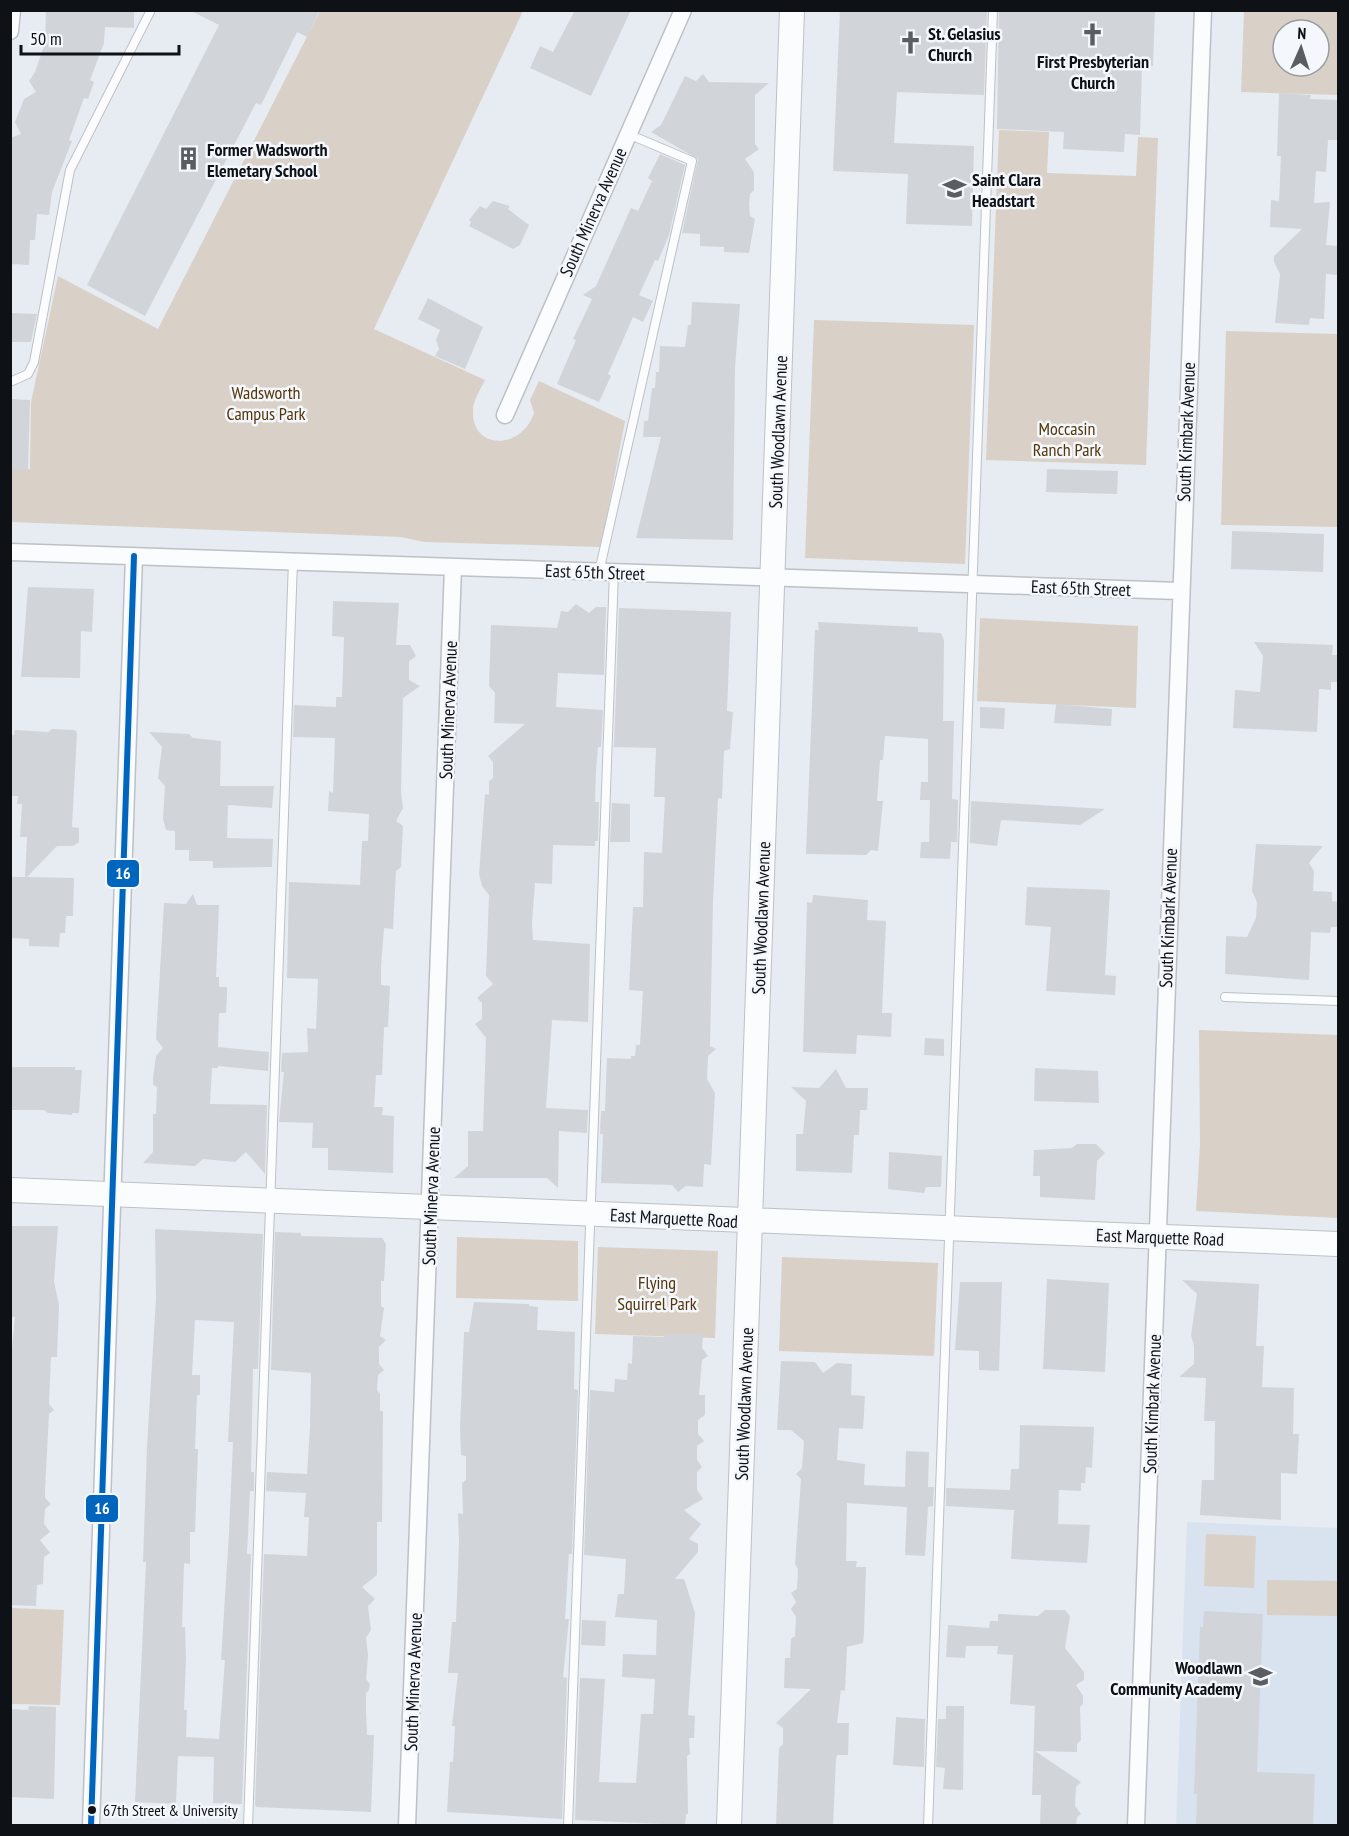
<svg xmlns="http://www.w3.org/2000/svg" width="1349" height="1836" viewBox="0 0 1349 1836" font-family="'PT Sans Narrow',sans-serif">
	<rect width="100%" height="100%" fill="#e7ecf2"/>
	<!-- built -->
	<path fill="#d9e3f0" d="M1187 1522 1338 1528V1825L1176 1826Z"/>
	<!-- green -->
	<path fill="#d9d0c7" fill-rule="evenodd" d="M320 11H523L374 329 485 380C481 389 473 400 473 410 471 451 522 450 534 413L530 400 539 381 625 421 601 547 424 542 401 537 11 522V468L30 469 31 402 58 276 158 329Z
		M1244 11H1338V95L1241 92ZM1283 30H1319V66H1283Z
		M999 130 1049 132 1047 173 1136 176 1138 137 1158 138 1146 465 986 460Z
		M814 320 974 325 965 564 805 558Z
		M1226 331 1338 334V527L1221 525Z
		M980 618 1138 626 1136 708 977 701Z
		M1199 1030 1338 1035V1218L1196 1211 1200 1145Z
		M457 1237 578 1241V1301L456 1298Z
		M598 1247 718 1251 715 1338 595 1334Z
		M782 1257 938 1263 934 1356 779 1351Z
		M1206 1534 1256 1536 1254 1588 1204 1586Z
		M1267 1580 1338 1581V1616L1267 1615Z
		M11 1608 64 1610 60 1705 11 1704Z"/>
	<!-- building -->
	<path fill="#d1d5da" fill-rule="evenodd" d="M46 10H134V28L105 27 104 43 90 80 94 82 88 99 84 98 69 140 72 141 52 192 49 215 37 214 35 240H30L29 265 10 264V138L21 134 15 122 24 99 36 92 29 81 35 72 45 43Z
		M189 10H320L307 37 297 32 261 105 256 103 145 316 87 285 219 25Z
		M575 10H631L591 96 530 68 540 46 553 52Z
		M840 10H987L984 95 897 92 894 143 974 146 972 226 906 224 908 174 833 171Z
		M999 10H1155L1153 66H1142L1140 135 1125 134 1124 152 1063 149 1064 132 997 129Z
		M703 74 709 82 769 83 755 95V144L759 149 745 159 754 172V190L750 194 749 204 750 216 755 219 749 253 724 252V247L700 246V234L682 233 698 159 651 132 661 125 685 76 696 81Z
		M1279 93 1311 95 1310 99 1338 100V140H1328L1326 172 1316 171 1314 203 1330 202 1326 245 1338 246V275L1326 274 1324 319 1310 318 1309 325 1275 323 1280 274 1274 262V256L1302 229 1270 227 1271 200 1279 201 1281 156H1277Z
		M660 154 685 165 669 235 658 261 655 260 639 295 653 301 643 322 633 317 608 374 611 376 599 402 557 384 576 340 573 339 592 299 583 295 596 286 631 208 638 211 652 181 648 178Z
		M493 201 510 206 508 209 529 225 520 245 513 249 469 226 471 222 469 220 480 206 486 209Z
		M428 298 483 327 465 369 435 356 439 349 436 340 440 330 418 319Z
		M692 302 740 304 735 368 733 540 636 538 661 437H643L644 421H648L652 388H655L656 372H659L660 346 685 347 688 325H691Z
		M10 313 37 314 31 342H10Z
		M10 399 30 400 28 470 10 469Z
		M1047 469 1118 471 1117 494 1046 492Z
		M1232 531 1324 534 1323 572 1231 569Z
		M28 587 94 589 92 632 81 631 80 678 21 677Z
		M333 601 399 603 396 645H410L416 656 409 661V680L420 686 403 698 401 792 403 808 396 821 403 826 401 867 396 871 393 929 384 928 381 966V985L390 986 388 1027H384L382 1075H376L374 1107H383L382 1115 394 1116 393 1173 328 1170V1148H312L313 1123 279 1122 284 1072H281L282 1053 308 1052 307 1028 316 1029 318 979 287 978 289 882 360 885 362 841H368L369 814 328 811 329 791 333 793 335 738 293 737 294 705 336 707V697H342L344 637 332 636Z
		M576 604 589 613 596 607H606L604 675 558 673 556 707 603 710 601 747H598L596 770 595 802H599L598 841H595V846L553 845 552 884 535 883 532 923 533 940 590 944 588 1022 552 1020 546 1108 588 1110 587 1133 559 1131 558 1188 547 1178H454L468 1166V1131H483L486 1038 475 1024 482 1019V1003L477 998 493 984 486 976 489 895 482 886 479 874 485 794 489 795V781L493 778V762L488 756 525 724 494 723 495 693 489 686 491 625 557 628 561 611 568 612Z
		M619 608 731 612 727 711 733 712 730 749 724 751 722 799 718 798 713 902 710 1046 716 1049 708 1056 707 1079 715 1093 711 1165 704 1164 703 1187 686 1186 678 1192 672 1185 601 1183 603 1134H600L601 1111H605L607 1058 631 1059V1056H635L636 1045H640L643 991 629 990 633 907H643L644 852 662 853 665 797H654L656 748 614 747Z
		M818 622 918 627V632L941 633 944 640 943 721H954L952 799 958 800 957 842H951L950 859 920 858 921 842H929L930 800H920L921 782H928V739L885 736 883 760H880L877 801H883L878 851 871 850 866 855 806 854 815 630H819Z
		M1254 642 1333 645 1332 655H1338V682H1331V690L1319 689 1317 732 1233 728 1235 690 1260 692 1263 656Z
		M1056 704 1112 709 1111 726 1054 723Z
		M980 707 1005 708 1004 729 980 728Z
		M52 729 75 730 77 733 72 827 79 828V842L73 846H57L27 877 74 878 73 916H66L65 933H60L59 947 29 946V939L10 938V877H25L27 837H20L22 804H17L18 796H10V735H14L15 730 48 732Z
		M149 732 189 734 193 738 221 741 220 786H274L272 808 228 805 227 838 273 839 272 867 213 868V861H189V850H175V831L166 830 163 819 165 786 158 778 162 747Z
		M971 801 1023 804 1105 809 1080 825 1001 820 997 846 970 843Z
		M612 803 630 804V842H610Z
		M1256 844 1323 846 1309 863 1314 871 1313 891 1332 892V901L1338 902V927H1331L1330 933 1311 932 1309 980 1225 974 1226 936 1247 937 1256 918 1257 902 1252 891Z
		M1027 887 1110 890 1105 975 1116 976 1115 995 1046 991 1051 927 1025 925Z
		M193 894 197 905H219L216 977H219V987H227V995L226 1013H219L218 1047 269 1052 268 1071 218 1066V1068H212L210 1104 267 1105 265 1174 246 1152 235 1162 203 1159 195 1166 143 1163 153 1152V1114H156L157 1087 153 1085V1078L156 1056 163 1048 156 1039 164 903 186 904Z
		M813 895 868 900 867 920 886 921 882 1013H892L891 1037 857 1035 856 1054 803 1052 807 902 812 903Z
		M925 1038 944 1039V1056L924 1055Z
		M10 1067H75V1070H82L79 1113H72V1115L48 1113 44 1110H10Z
		M1035 1068 1098 1071 1099 1103 1034 1101Z
		M836 1069 846 1088H868L867 1110H860L859 1135H854L852 1173 796 1171V1134H803L806 1101 791 1087 819 1088Z
		M1077 1144H1096L1105 1153 1097 1161 1095 1200 1040 1197V1176H1033L1034 1150 1072 1148Z
		M889 1152 942 1156 941 1187H926L924 1193 888 1189Z
		M10 1226H58L54 1281 59 1305 57 1357H51L49 1404 54 1410 49 1414 45 1490V1498L51 1504 45 1509 44 1524 50 1532 40 1540 50 1553 44 1557 43 1584 37 1585 36 1606 10 1605V1369L15 1317H10Z
		M155 1229 263 1234 258 1369H253L251 1472H254V1491H250L247 1554H251L242 1804 213 1803 214 1757 178 1756 176 1804 135 1802 146 1562H143L147 1447 156 1298ZM195 1320 234 1322 228 1442H233L229 1533 221 1660H225L219 1739 186 1737 187 1710H184L186 1658 185 1627H182L184 1563 190 1564V1532H195L198 1449H195L197 1395H200V1375H192Z
		M275 1232 301 1233V1236L382 1238 386 1244 384 1281H381V1306L384 1308 380 1336 386 1340 379 1347V1364L384 1370 378 1375 377 1390 380 1394V1411H383L382 1522H377V1575L362 1587 375 1599 368 1606 371 1630 366 1638 368 1656 366 1679 370 1684 369 1690 366 1693V1712L367 1735H374L371 1812 256 1807 255 1805 264 1554 307 1556 309 1517H304L306 1493 266 1491 267 1472 307 1474 310 1427 311 1373 271 1370Z
		M1047 1279 1109 1283 1105 1372 1043 1369Z
		M1182 1280 1259 1284 1256 1346H1264L1262 1387 1294 1388 1293 1434H1299L1297 1474 1281 1473V1520L1200 1515 1202 1480H1214L1215 1421H1204L1206 1378 1179 1377 1194 1364V1346L1191 1335 1197 1294Z
		M960 1282H1002L999 1371 979 1370V1351L955 1350Z
		M474 1302 529 1304V1306L538 1307 537 1330 575 1332 574 1389 578 1390 572 1554H569L565 1619H569L563 1677 567 1678 562 1819 447 1812 450 1762H453L455 1726H452L458 1673H448L449 1660 452 1622H456L459 1542 458 1513 463 1514 462 1483 466 1480V1456L461 1455 460 1427 464 1332H469Z
		M668 1334 703 1335 702 1348 708 1356 702 1360 699 1395H705V1415L698 1420V1434L704 1441 697 1446V1460L702 1467 697 1472V1490L703 1499 684 1510 701 1524 689 1539 698 1544V1552L675 1579H684L695 1613 688 1715 695 1716 694 1738H689L690 1754 687 1756 688 1814H686L685 1825 575 1820 580 1678 605 1679 599 1782 636 1783 641 1714H653L655 1679 622 1677 623 1654 656 1655 657 1620 615 1617 618 1594H624L626 1559 584 1555 590 1390 614 1392 615 1379 627 1380 628 1363 632 1364 633 1336 663 1337Z
		M781 1361 815 1362 823 1373 837 1363 852 1364 851 1395 865 1396 863 1429 839 1428 837 1460 865 1464 864 1485 905 1487 906 1451 929 1452 928 1487H934L933 1506 928 1507 925 1556 905 1555 907 1507 847 1503 846 1561H857L856 1567H866L864 1633 863 1643 847 1647 845 1691 841 1690 837 1723H849L848 1755H837L836 1759 833 1826 776 1825 779 1748 783 1744V1728L776 1723 811 1689 784 1688 785 1658H790L791 1639 795 1636 796 1617 791 1609 796 1602 791 1593 797 1589 798 1569 795 1564 801 1479 796 1474 802 1468 804 1441 791 1430H777Z
		M1020 1425 1094 1427 1092 1468 1086 1467 1085 1483H1081V1491L1059 1490 1058 1524 1090 1525 1087 1563 1011 1559 1014 1510 946 1506V1488L1010 1490 1011 1469H1019Z
		M1045 1610H1065L1070 1616 1065 1648 1084 1672V1680L1076 1685 1083 1696V1704L1080 1707 1081 1740 1077 1744V1752L1035 1751 1081 1782 1076 1787 1075 1806 1081 1814 1077 1817 1076 1826H1040L1041 1795H1032L1035 1706 1010 1704 1013 1655 997 1654 998 1646H966L965 1658 946 1657 948 1625 989 1628 990 1621H998V1614L1038 1616Z
		M1204 1611 1263 1614 1257 1772 1315 1774 1313 1826 1196 1825 1197 1794H1194L1200 1627H1203Z
		M582 1620 606 1621 605 1646 581 1645Z
		M29 1706 56 1707 54 1799 10 1797V1709L28 1710Z
		M946 1706H964L963 1790 943 1789 945 1768 936 1767 938 1719H946Z
		M896 1717 925 1719 924 1767 893 1765Z"/>
	<g fill="none" stroke-linecap="round" stroke-linejoin="round">
		<defs>
			<path id="lane" d="M10 382 28 374 34 362 70 170 151 10
				M599 572 692 161 628 134
				M1225 997 1338 1001
				M248 1826 293 561
				M568 1826 614 572
				M928 1826 993 10"/>
			<path id="street" d="M10 31 12 10
				M505 415 683 10
				M10 552 1179 591
				M91 1826 134 556
				M407 1826 453 567
				M1136 1826 1203 10"/>
			<path id="secondary" d="M10 1190 1338 1244
				M729 1826 792 10"/>
		</defs>
		<!-- lane casing -->
		<use href="#lane" stroke="#bdc1c6" stroke-width="10"/>
		<!-- street casing -->
		<use href="#street" stroke="#bdc1c6" stroke-width="19"/>
		<!-- secondary casing -->
		<use href="#secondary" stroke="#bdc1c6" stroke-width="26"/>
		<!-- lane -->
		<use href="#lane" stroke="#fbfcfd" stroke-width="8"/>
		<!-- street -->
		<use href="#street" stroke="#fbfcfd" stroke-width="16"/>
		<!-- secondary -->
		<use href="#secondary" stroke="#fbfcfd" stroke-width="24"/>
		<defs>
			<path id="bus-1" d="M91 1826 134 556"/>
		</defs>
		<!-- bus-1 casing -->
		<use href="#bus-1" stroke="#f4f8fd" stroke-width="10"/>
		<!-- bus-1 -->
		<use href="#bus-1" stroke="#0065bd" stroke-width="6"/>
	</g>
	<!-- icons -->
	<defs>
		<symbol id="church-bare" viewBox="-9 -9 18 18"><path d="M-1.2-6h2.4v3.5h3.3v2.4h-3.3V6h-2.4V-.1h-3.3v-2.4h3.3Z" fill="#5a5e62" stroke="#f4f8fd" stroke-width="2.5" paint-order="stroke"/></symbol>
		<symbol id="building-bare" viewBox="-9 -9 18 18"><path d="M-4-6H4V6H1V3H-1V6H-4ZM-2.5-4.3h1.7v1.8h-1.7ZM.8-4.3h1.7v1.8H.8ZM-2.5-1h1.7V.8h-1.7ZM.8-1h1.7V.8H.8Z" fill="#5a5e62" stroke="#f4f8fd" stroke-width="2.5" paint-order="stroke"/></symbol>
		<symbol id="school-bare" viewBox="-9 -9 18 18"><path d="M0-5L7-2L0 1L-7-2ZM-4 1L0 2.5L4 1V4Q0 6-4 4Z" fill="#5a5e62" stroke="#f4f8fd" stroke-width="2.5" paint-order="stroke"/></symbol>
	</defs>
	<g fill-rule="evenodd">
		<use href="#church-bare" x="1076" y="18" width="33" height="33"/>
		<use href="#church-bare" x="894" y="26" width="33" height="33"/>
		<use href="#building-bare" x="172" y="142" width="33" height="33"/>
		<use href="#school-bare" x="938" y="172" width="33" height="33"/>
		<use href="#school-bare" x="1244" y="1660" width="33" height="33"/>
	</g>
	<!-- markers -->
	<circle fill="#0e1115" stroke="#f4f8fd" stroke-width="2" cx="92" cy="1810" r="5"/>
	<g text-anchor="middle" dominant-baseline="central" stroke-width="5" stroke-linejoin="round" paint-order="stroke">
		<!-- bus labels -->
		<g font-size="16" fill="#0e1115" stroke="#f4f8fd" text-anchor="start">
			<text x="103" y="1810">67th Street &amp; University</text>
		</g>
		<!-- poi labels -->
		<g font-size="18" font-weight="bold" fill="#0e1115" stroke="#f4f8fd" text-anchor="start">
			<text x="928" y="33">St. Gelasius<tspan x="928" dy="21">Church</tspan></text>
			<text x="1093" y="61" text-anchor="middle">First Presbyterian<tspan x="1093" dy="21">Church</tspan></text>
			<text x="207" y="149">Former Wadsworth<tspan x="207" dy="21">Elemetary School</tspan></text>
			<text x="972" y="179">Saint Clara<tspan x="972" dy="21">Headstart</tspan></text>
			<text x="1242" y="1667" text-anchor="end">Woodlawn<tspan x="1242" dy="21">Community Academy</tspan></text>
		</g>
		<!-- street labels -->
		<g font-size="18" fill="#0e1115" stroke="#f4f8fd">
			<text transform="translate(593 212) rotate(-66)">South Minerva Avenue</text>
			<text transform="translate(778 432) rotate(-88)">South Woodlawn Avenue</text>
			<text transform="translate(1186 432) rotate(-88)">South Kimbark Avenue</text>
			<text transform="translate(595 572) rotate(2)">East 65th Street</text>
			<text transform="translate(1081 588) rotate(2)">East 65th Street</text>
			<text transform="translate(448 710) rotate(-88)">South Minerva Avenue</text>
			<text transform="translate(761 918) rotate(-88)">South Woodlawn Avenue</text>
			<text transform="translate(1168 918) rotate(-88)">South Kimbark Avenue</text>
			<text transform="translate(431 1196) rotate(-88)">South Minerva Avenue</text>
			<text transform="translate(674 1218) rotate(3)">East Marquette Road</text>
			<text transform="translate(1160 1237) rotate(2)">East Marquette Road</text>
			<text transform="translate(744 1404) rotate(-88)">South Woodlawn Avenue</text>
			<text transform="translate(1152 1404) rotate(-88)">South Kimbark Avenue</text>
			<text transform="translate(413 1682) rotate(-88)">South Minerva Avenue</text>
		</g>
		<!-- park labels -->
		<g font-size="18" fill="#553508" stroke="#f4f8fd">
			<text x="266" y="392">Wadsworth<tspan x="266" dy="21">Campus Park</tspan></text>
			<text x="1067" y="428">Moccasin<tspan x="1067" dy="21">Ranch Park</tspan></text>
			<text x="657" y="1282">Flying<tspan x="657" dy="21">Squirrel Park</tspan></text>
		</g>
	</g>
	<g stroke="#f4f8fd" stroke-width="2">
		<rect x="106" y="859" width="34" height="29" rx="6" fill="#0065bd"/>
		<rect x="85" y="1494" width="34" height="29" rx="6" fill="#0065bd"/>
	</g>
	<g font-size="16" text-anchor="middle" font-weight="bold" fill="#fff">
		<text x="123" y="879">16</text>
		<text x="102" y="1514">16</text>
	</g>
	<!-- border -->
	<rect width="1349" height="1836" fill="none" stroke="#0e1115" stroke-width="24"/>
	<!-- north arrow -->
	<g transform="translate(1301 48) rotate(3)"><circle r="28" fill="#f4f8fd" stroke="#989ca0" stroke-width="1.5"/>
	<path d="M0-4.5L10 22L0 15L-10 22Z" fill="#5a5e62"/>
	<text y="-9" font-size="16" font-weight="bold" text-anchor="middle" fill="#0e1115">N</text>
	</g>
	<!-- scale -->
	<path d="M21 45v9h158v-9" fill="none" stroke="#0e1115" stroke-width="3"/>
	<text x="30" y="45" font-size="18" fill="#0e1115" stroke="#f4f8fd" stroke-width="4.5" paint-order="stroke">50 m</text>
</svg>
